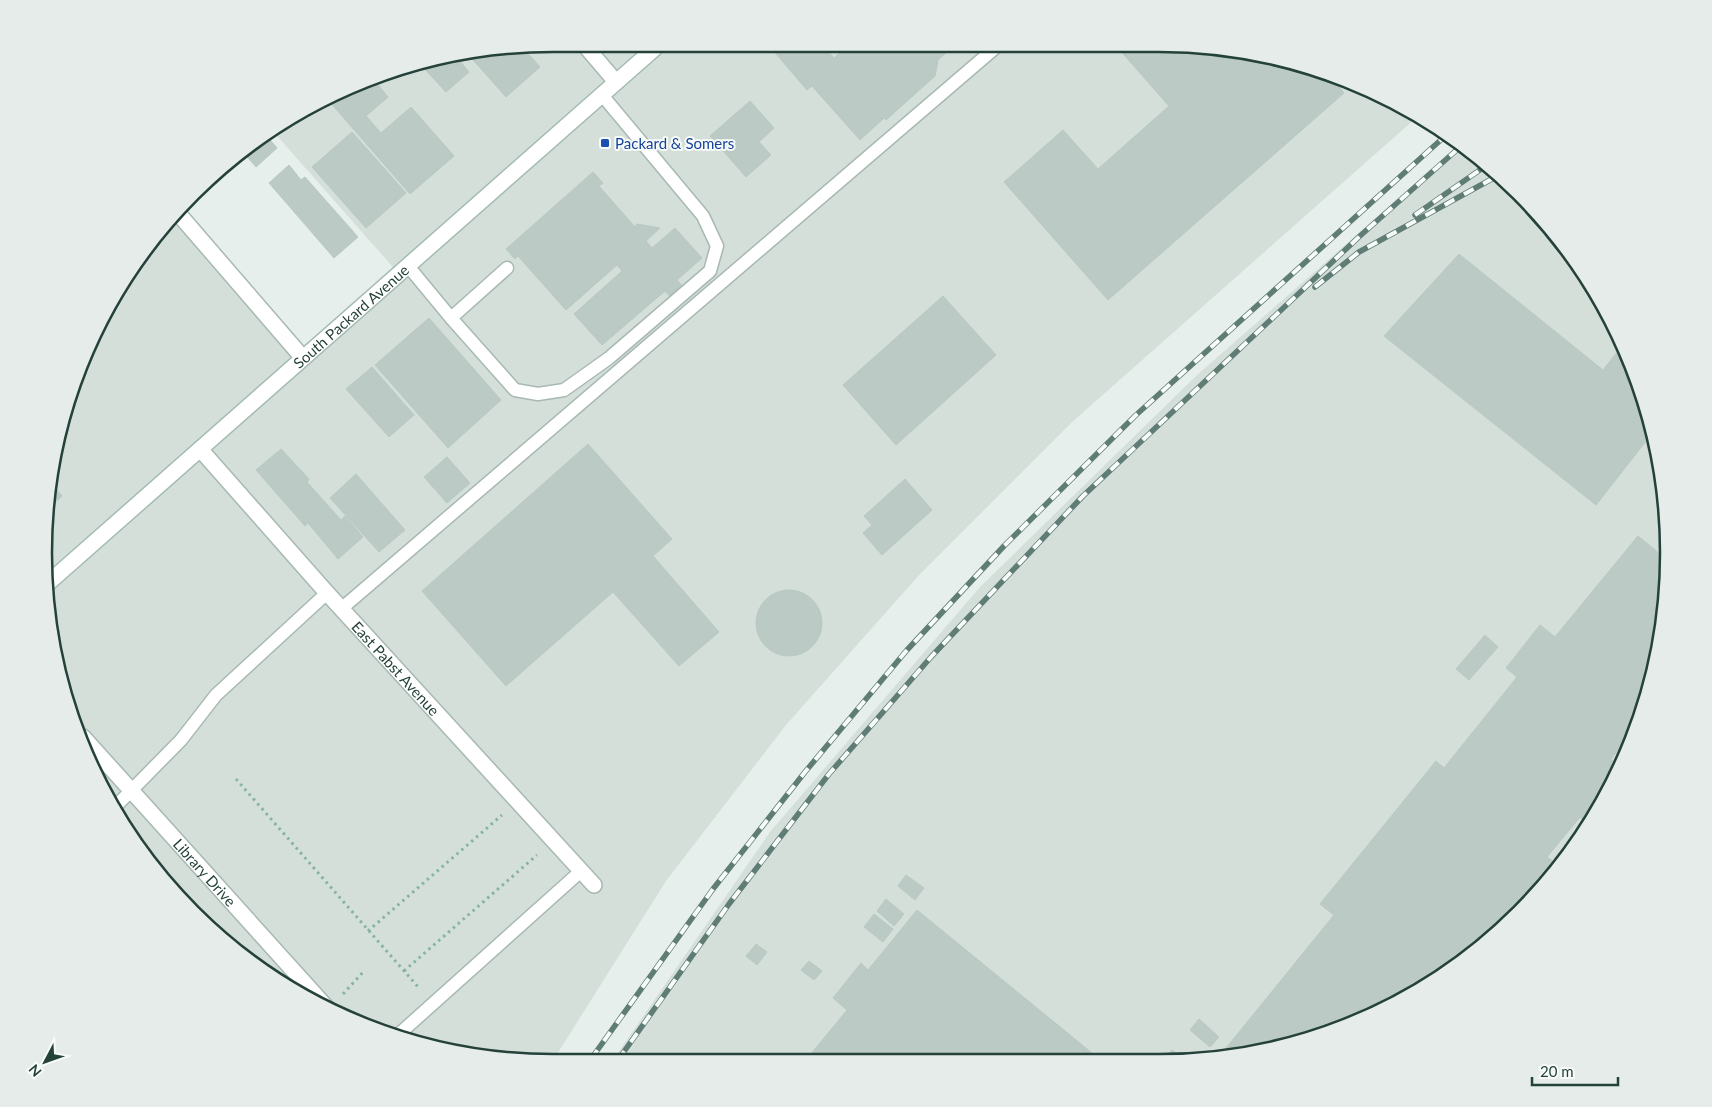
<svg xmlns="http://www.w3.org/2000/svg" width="1712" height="1107" viewBox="0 0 1712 1107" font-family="Lato,sans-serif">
	<rect width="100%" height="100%" fill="#e6efeb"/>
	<!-- built -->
	<path fill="#d4dfda" d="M487 48H1225L1291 61 1384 96 1416 118 1071 423 920 574 786 725 666 881 554 1059H487L358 1024 298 995 218 937 170 889 112 809 61 685 48 620 45 520 71 389 112 299 149 243 177 212 303 358 399 274 271 129 390 71Z
		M1458 146 1494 170 1563 243 1616 328 1651 421 1667 520 1664 620 1641 717 1600 808 1542 889 1469 958 1384 1011 1290 1046 1192 1062 613 1060 770 832 980 587 1197 375Z"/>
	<!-- building -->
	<path fill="#bbcac4" stroke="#b8c9c2" d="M487 48H523L540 67 506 97 467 53 459 60 469 72 446 92 420 64Z
		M771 48H825L834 58 845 48H951L938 60 935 76 886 120 884 118 860 140 812 86 807 90Z
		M1118 48H1225L1291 61 1345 82 1339 87 1344 93 1108 300 1004 182 1063 130 1098 169 1169 106Z
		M373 79 388 97 366 116 381 133 411 107 454 156 410 194 329 101Z
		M750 101 774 128 759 142 771 155 746 177 710 136Z
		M352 132 406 193 366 228 312 167Z
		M265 134 277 148 256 167 243 152Z
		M289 165 301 180 305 177 358 237 334 258 269 183Z
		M593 172 603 183 599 186 635 227 637 224 660 228 646 241 652 248 675 228 702 258 677 280 686 290 674 301 665 291 602 345 574 314 622 271 617 265 566 310 518 256 515 259 506 249Z
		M1459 254 1603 370 1622 346 1651 421 1655 449 1646 441 1596 505 1384 336Z
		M943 296 996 355 896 445 843 385Z
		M429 318 501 400 448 448 375 365Z
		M372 367 414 415 389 437 346 389Z
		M588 444 672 539 653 556 719 632 679 666 613 592 506 686 422 591Z
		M281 449 309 479 307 482 341 520 345 516 363 537 338 559 308 523 305 526 256 470Z
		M447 457 470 483 447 503 424 477Z
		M356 474 405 530 379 552 330 498Z
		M905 479 932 510 882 555 863 533 872 525 864 516Z
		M52 484 62 496 47 510Z
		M1638 536 1666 559 1664 620 1641 717 1638 725 1611 759 1619 766 1600 808 1588 824 1580 817 1547 857 1559 866 1542 889 1469 958 1384 1011 1290 1046 1218 1058 1334 915 1320 904 1436 761 1444 768 1517 677 1506 668 1540 625 1555 637Z
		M756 623a33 33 0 1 1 66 0a33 33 0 1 1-66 0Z
		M1485 635 1498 647 1469 680 1456 669Z
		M906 875 924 888 915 900 898 886Z
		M886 899 904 914 894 926 877 911Z
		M917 910 1103 1062 806 1060 847 1010 833 998 861 963 868 970Z
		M874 914 893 929 883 942 864 927Z
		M756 944 767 952 757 965 746 956Z
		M809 961 822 971 814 980 801 970Z
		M1199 1019 1219 1037 1210 1047 1190 1030Z
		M1172 1050 1186 1062H1164L1163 1061Z"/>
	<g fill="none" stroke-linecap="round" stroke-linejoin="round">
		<defs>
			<path id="lane" d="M408 266 451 318 507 268
				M451 318 515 390 538 394 564 390 609 358 710 271 717 246 703 216 602 95
				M341 609 995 48
				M113 809 181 740 216 695 327 593
				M398 1035 581 871"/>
			<g id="street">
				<path d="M587 48 616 82"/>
				<path d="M177 212 303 358"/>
				<path id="s1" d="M200 449 327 593 594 885"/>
				<path id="s2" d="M83 737 328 1009"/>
			</g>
			<g id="secondary">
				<path id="s3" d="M47 584 655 48"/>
			</g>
		</defs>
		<!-- lane casing -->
		<use href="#lane" stroke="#a8b8b2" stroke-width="15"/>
		<!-- street casing -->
		<use href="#street" stroke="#a8b8b2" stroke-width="18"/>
		<!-- secondary casing -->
		<use href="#secondary" stroke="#a4bbb3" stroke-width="18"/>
		<!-- path -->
		<path stroke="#86b3a5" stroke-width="3" stroke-dasharray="2.5 4" stroke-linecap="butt" d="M236 779 419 988
			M368 931 502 815
			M404 971 537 855
			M343 994 365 970"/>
		<!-- lane -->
		<use href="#lane" stroke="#fff" stroke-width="12"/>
		<!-- street -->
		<use href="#street" stroke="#fff" stroke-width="15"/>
		<!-- secondary -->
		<use href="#secondary" stroke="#fff" stroke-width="15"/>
		<defs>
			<path id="rail" d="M1415 215 1487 165
				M1315 287 1359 252 1499 175
				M591 1059 713 889 805 772 907 650 1004 546 1136 415 1444 137
				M618 1060 729 904 829 774 931 657 1083 496 1361 235 1460 147"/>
		</defs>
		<!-- rail casing -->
		<use href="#rail" stroke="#5f7d75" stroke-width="5.5"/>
		<!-- rail -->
		<use href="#rail" stroke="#f7fbf9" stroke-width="4" stroke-dasharray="11" stroke-linecap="butt"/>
	</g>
	<!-- markers -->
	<rect fill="#1a4fb4" stroke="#f7fbf9" stroke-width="2" x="600" y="138" width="10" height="10" rx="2.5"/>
	<g text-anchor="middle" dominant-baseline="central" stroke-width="4" stroke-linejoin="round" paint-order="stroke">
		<!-- transit labels -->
		<g font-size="15" fill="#164399" stroke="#f7fbf9" text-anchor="start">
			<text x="615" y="143">Packard &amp; Somers</text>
		</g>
		<!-- street labels -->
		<g font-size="15" fill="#24423a" stroke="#f7fbf9">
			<text stroke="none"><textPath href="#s3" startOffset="405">South Packard Avenue</textPath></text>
			<text stroke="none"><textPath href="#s1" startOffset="294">East Pabst Avenue</textPath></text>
			<text stroke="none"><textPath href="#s2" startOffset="182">Library Drive</textPath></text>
		</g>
	</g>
	<!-- crop -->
	<path d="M0 0H1712V1107H0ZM553 52H1159A501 501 0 0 1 1660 553V553A501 501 0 0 1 1159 1054H553A501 501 0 0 1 52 553V553A501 501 0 0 1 553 52Z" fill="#e6ecea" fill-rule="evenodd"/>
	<path fill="none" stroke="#24423a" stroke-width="2.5" d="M553 52H1159A501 501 0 0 1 1660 553V553A501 501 0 0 1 1159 1054H553A501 501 0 0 1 52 553V553A501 501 0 0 1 553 52Z"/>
	<!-- north arrow -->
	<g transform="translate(45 1062) rotate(229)" stroke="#f7fbf9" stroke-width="4" paint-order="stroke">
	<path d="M0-4L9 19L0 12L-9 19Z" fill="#24423a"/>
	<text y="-8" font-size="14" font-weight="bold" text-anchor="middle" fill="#24423a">N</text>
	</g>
	<!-- scale -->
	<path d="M1532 1077v8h86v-8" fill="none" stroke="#24423a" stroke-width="2.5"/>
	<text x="1540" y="1077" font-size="15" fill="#24423a" stroke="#f7fbf9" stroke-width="4" paint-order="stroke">20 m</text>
</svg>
